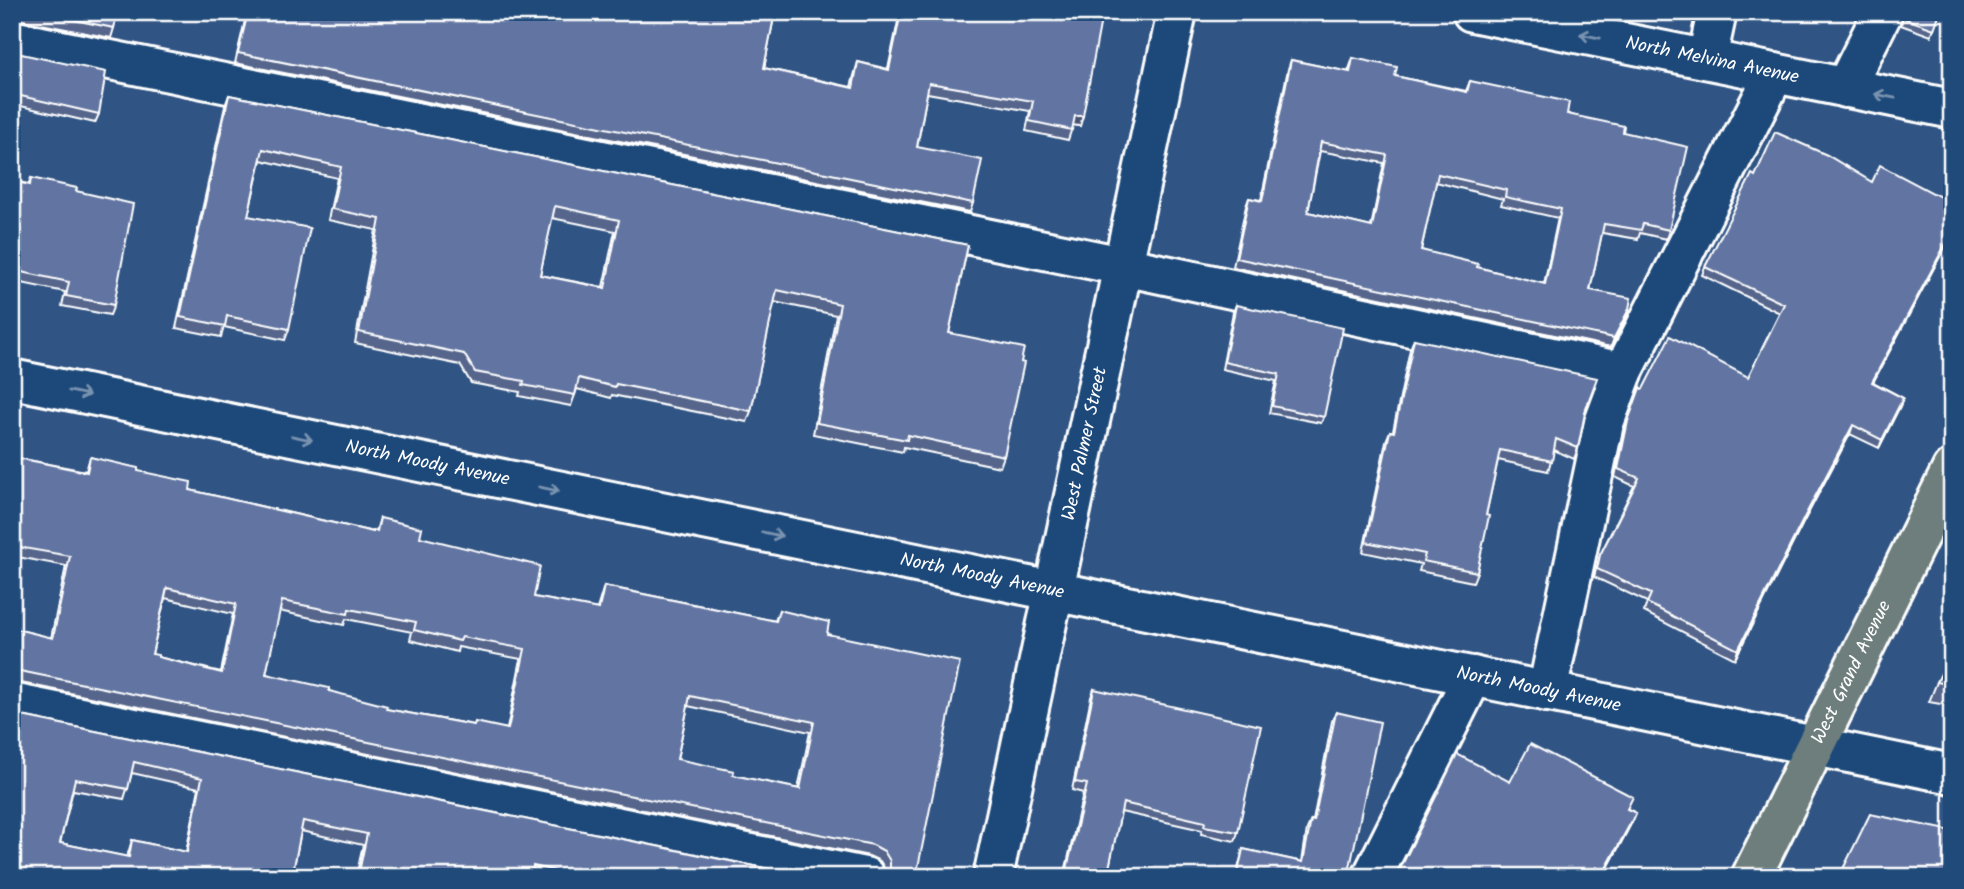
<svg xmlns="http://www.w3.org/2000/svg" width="1964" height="889" viewBox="0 0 1964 889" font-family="Kalam,sans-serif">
	<rect width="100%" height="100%" fill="#305484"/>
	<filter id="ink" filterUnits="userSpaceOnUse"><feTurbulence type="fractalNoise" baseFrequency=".0143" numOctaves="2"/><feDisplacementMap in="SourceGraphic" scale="14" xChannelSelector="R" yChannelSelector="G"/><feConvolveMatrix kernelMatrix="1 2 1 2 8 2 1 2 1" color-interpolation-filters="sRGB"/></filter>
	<g filter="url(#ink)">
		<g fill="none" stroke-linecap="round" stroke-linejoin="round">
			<defs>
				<g id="minor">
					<path id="s1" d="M1472 12 1952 109"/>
					<path d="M12 40 1123 266 1623 372"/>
					<path d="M1707 59 1717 12"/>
					<path d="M1845 88 1883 12"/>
					<path id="s2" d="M12 379 1952 774"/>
					<path d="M1547 692 1604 423 1623 372 1775 73"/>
					<path d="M12 703 865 877"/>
					<path id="s3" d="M993 877 1177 12"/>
					<path d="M1372 877 1473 676"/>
				</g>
				<g id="major">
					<path id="s4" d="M1751 877 1952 469"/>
				</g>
			</defs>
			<!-- minor casing -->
			<use href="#minor" stroke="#fff" stroke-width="44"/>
			<!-- major casing -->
			<use href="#major" stroke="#fff" stroke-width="44"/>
			<!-- minor -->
			<use href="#minor" stroke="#1f4a7a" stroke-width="38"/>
			<!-- major -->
			<use href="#major" stroke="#6d7e7c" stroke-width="38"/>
		</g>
		<!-- wall -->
		<path fill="#54658b" stroke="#fff" stroke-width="2" fill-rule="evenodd" d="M12 12H117L114 28 111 38 16 19Z
			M247 12H519L538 16 539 12H775L764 68 851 87 855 72 858 62 888 69 900 12H1092L1080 126 1073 125 1068 140 1026 131 1030 111 927 93 917 147 973 203 970 212 235 63Z
			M1904 12H1940L1931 36 1901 25Z
			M12 52 99 114 95 123 12 104Z
			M1353 58 1395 76 1466 91 1470 81 1623 132 1669 230 1666 239 1640 233 1638 239 1602 233 1590 290 1629 309 1611 347 1233 267 1246 206 1249 198 1261 200 1288 69 1291 60 1348 72ZM1320 151 1384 163 1371 227 1308 212ZM1436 182 1503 199 1501 205 1558 218 1544 284 1477 267 1421 250Z
			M229 95 968 245 949 333 1021 362 1004 456 1000 467 904 447 903 452 813 434 836 315 774 302 751 411 747 422 612 395 611 398 577 389 571 406 519 396 520 392 471 383 460 365 355 343 376 230 328 220 337 178 261 160 248 216 289 329 285 340 224 327 221 337 176 328 225 106ZM552 218 615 231 603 287 540 275Z
			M1755 176 1872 182 1952 203V234L1873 382 1903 398 1900 406 1879 448 1850 434 1803 523 1735 659 1644 612 1647 602 1594 577 1600 555 1634 486 1615 477 1625 429 1640 388 1643 389 1748 377 1780 313 1702 275 1705 267Z
			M31 178 76 191 114 305 110 315 62 306 65 292 12 281V181L29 184Z
			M1236 305 1324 417 1321 423 1269 413 1276 381 1222 369 1233 312Z
			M1414 339 1586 408 1578 448 1574 459 1554 450 1548 471 1498 460 1486 515 1477 572 1473 582 1419 571 1421 564 1363 552 1386 441 1390 431H1393L1410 349Z
			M12 450 18 458 86 471 90 457 138 471 190 490 373 532 376 531 380 518 420 537 534 597 597 609 604 586 775 621 779 610 827 634 916 877H886V871L880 861 869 856 16 682 12 628 51 638 66 566 12 556ZM165 598 233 614 221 672 158 657 152 654ZM279 611 344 625 346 619 412 632 410 640 457 652 458 647 521 659 507 729 474 725 386 709 329 691 266 674ZM688 706 810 732 798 789 733 775 677 759Z
			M1952 652V706L1929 702 1937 682Z
			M1094 689 1238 832 1235 841 1201 834 1202 830 1121 812 1107 877H1064L1083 793 1072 790 1091 697Z
			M1336 712 1348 877H1236L1243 849 1302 862 1307 829 1311 820 1313 821 1332 721Z
			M12 714 808 877H356L363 845 301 831 292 877H12ZM132 773 199 788 186 852 132 840 127 857 60 843 73 790 124 799Z
			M1510 782 1628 809 1636 813 1633 820 1603 877H1598L1593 874Z"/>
		<!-- shaded-wall -->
		<path fill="#455271" stroke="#fff" stroke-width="2" d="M12 12H18L16 19H12Z
			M1075 116H1083L1080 126 1071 125Z
			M1952 232V234L1869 390 1872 382Z
			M1629 309 1626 318 1611 347 1614 338Z
			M1903 398 1900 406 1879 448 1882 440Z
			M1853 425 1850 434 1803 523 1735 659 1738 650 1806 514Z
			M20 671 16 682H12V672Z
			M1636 813 1633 820 1603 877 1604 872Z"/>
		<!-- building -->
		<path fill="#6275a2" stroke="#fff" stroke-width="2" fill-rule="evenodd" d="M34 12H117L114 28Z
			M248 12H520L540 16 541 12H775L764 68 853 88 858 62 889 70 901 12H1092L1102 14 1083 116H1075L1072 130 1029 121 1033 101 929 83 917 147 982 160 973 203 238 53Z
			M1905 12H1940L1934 29 1903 18Z
			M12 52 106 72 99 114 12 94Z
			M1353 58 1397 67 1395 76 1467 92 1470 81 1569 102 1567 114 1624 126 1623 132 1688 147 1669 230 1643 224 1641 230 1604 224 1590 290 1631 298 1629 309 1614 338 1236 258 1249 198 1262 201 1291 60 1350 72ZM1321 142 1387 155 1372 227 1308 212ZM1438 174 1506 190 1505 197 1561 209 1545 284 1477 267 1478 264 1421 250Z
			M229 95 968 245 949 333 1024 348 1021 362 1024 363 1004 456 908 435 907 440 817 423 840 304 777 290 751 411 616 384 615 387 579 378 575 395 523 385 524 381 475 372 464 354 359 332 380 219 332 209 341 167 263 149 248 216 310 228 289 329 227 316 225 326 180 317ZM555 206 619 220 605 288 540 275Z
			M1775 132 1827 155 1872 182 1880 165 1952 203V232L1872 382 1903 398 1882 440 1853 425 1806 514 1738 650 1647 603 1651 594 1597 569 1600 555 1639 478 1618 469 1628 421 1640 388 1643 389 1670 336 1748 377 1784 304 1705 267 1752 174 1755 176Z
			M31 178 77 188 76 191 133 204 114 305 66 296 69 282 12 270V181L30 185Z
			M1236 305 1343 328 1324 417 1272 406 1279 374 1224 362Z
			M1414 339 1597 378 1586 408 1578 448 1556 439 1552 461 1500 450 1486 515 1489 516 1477 572 1423 561 1425 554 1366 542 1390 431 1394 432Z
			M12 450 19 451 18 458 87 472 90 457 138 468V471L191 482 190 490 373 532V530L377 531 380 518 422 528 420 537 540 566 534 597 599 609 604 586 776 621 779 610 829 622 827 634 960 662 916 877H887L890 872V861L884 851 873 845 20 671 12 672V628L53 638 70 556 12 546ZM167 588 236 604 222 673 158 657V655L152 654ZM282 601 348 614 349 609 416 622 414 630 460 641 462 637 525 649 508 729 475 722 474 725 386 709 387 706 329 691V688L266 674ZM690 696 814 722 800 789 733 775 734 771 677 759Z
			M1952 652V685L1937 682Z
			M1094 689 1261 726 1238 832 1204 826 1205 822 1123 803 1107 877H1065L1087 784 1075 782Z
			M1336 712 1380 722 1348 877H1237L1243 849 1303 862 1311 820 1314 821Z
			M12 714 808 877H584L533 866 531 877H358L367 834 303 821 292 877H12ZM134 762 202 778 187 852 132 840 129 857 60 843 75 779 128 789Z
			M1530 744 1633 797 1627 809 1636 813 1604 872 1596 867 1591 877H1396L1457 754 1510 782Z
			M1870 814 1952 831V877H1839Z"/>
		<!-- one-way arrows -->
		<defs><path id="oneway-shaft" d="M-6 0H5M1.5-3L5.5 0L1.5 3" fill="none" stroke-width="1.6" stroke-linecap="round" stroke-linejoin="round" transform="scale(1.75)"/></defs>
		<g stroke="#7992af">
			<use href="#oneway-shaft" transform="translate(1590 36) rotate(-169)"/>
			<use href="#oneway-shaft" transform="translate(1885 96) rotate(-169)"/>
			<use href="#oneway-shaft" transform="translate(79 393) rotate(12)"/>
			<use href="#oneway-shaft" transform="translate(302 438) rotate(12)"/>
			<use href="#oneway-shaft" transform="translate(549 489) rotate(12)"/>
			<use href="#oneway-shaft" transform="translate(772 534) rotate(12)"/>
		</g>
	</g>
	<g text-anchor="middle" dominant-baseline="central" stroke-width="6" stroke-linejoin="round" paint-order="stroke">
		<!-- street labels -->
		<g font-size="19" fill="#fff" stroke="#1f4a7a">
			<text stroke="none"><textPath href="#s1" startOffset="245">North Melvina Avenue</textPath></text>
			<text stroke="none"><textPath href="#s3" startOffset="443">West Palmer Street</textPath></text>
			<text stroke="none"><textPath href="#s2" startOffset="424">North Moody Avenue</textPath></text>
			<text stroke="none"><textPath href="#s2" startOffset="990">North Moody Avenue</textPath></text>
			<text stroke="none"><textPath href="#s4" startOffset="228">West Grand Avenue</textPath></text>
			<text stroke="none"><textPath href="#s2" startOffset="1558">North Moody Avenue</textPath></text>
		</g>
	</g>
	<!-- margin -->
	<rect width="1964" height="889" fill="none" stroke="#1f4a7a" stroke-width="42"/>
	<rect x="21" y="21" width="1922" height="847" fill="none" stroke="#fff" stroke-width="2.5" filter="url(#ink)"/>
</svg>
